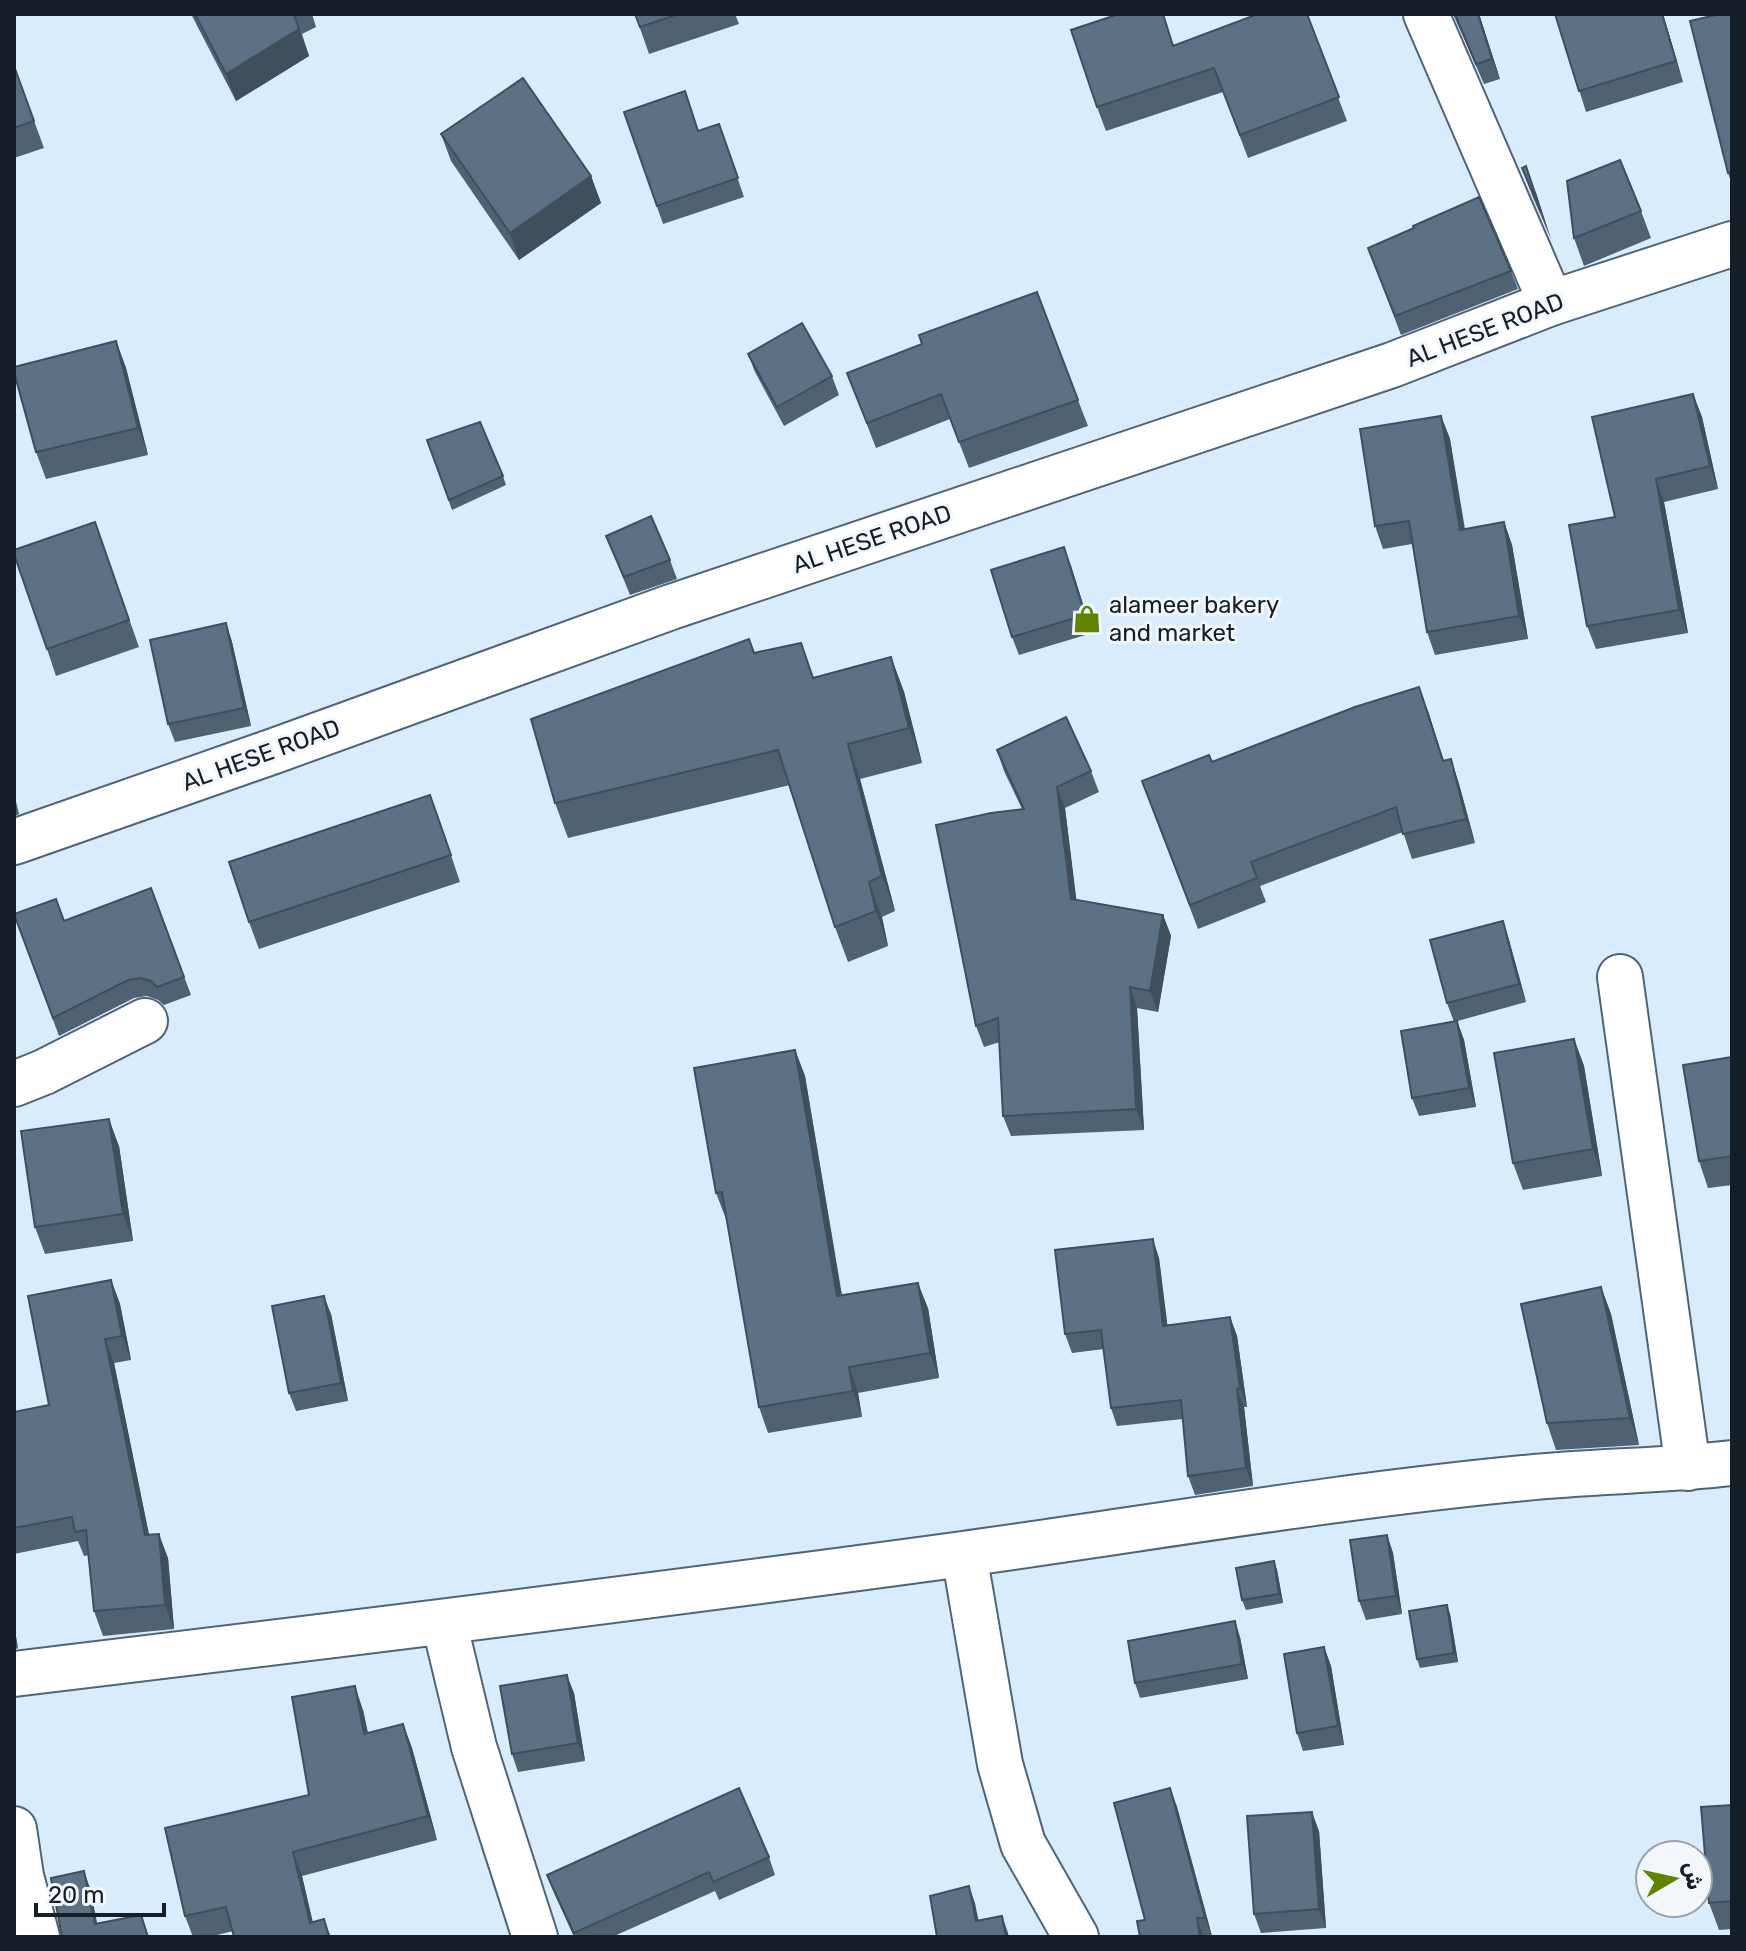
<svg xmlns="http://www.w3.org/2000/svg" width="1746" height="1951" viewBox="0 0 1746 1951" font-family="Rubik,Vazirmatn,sans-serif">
	<rect width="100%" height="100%" fill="#d9ecfe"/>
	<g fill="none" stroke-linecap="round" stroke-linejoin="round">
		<defs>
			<path id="street" d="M1426 14 1551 303
				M1620 977 1688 1468
				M14 1084 44 1072 145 1021
				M964 1554 1000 1764 1023 1844 1076 1937
				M444 1622 474 1747 535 1937
				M14 1674C331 1636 647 1597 963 1554 1150 1528 1336 1496 1524 1478 1593 1471 1663 1471 1732 1463
				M14 1829 21 1876 37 1937"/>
			<path id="secondary" d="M14 842 274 751 671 607 1392 365 1551 303 1732 244"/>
		</defs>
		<!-- street casing -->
		<use href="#street" stroke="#506478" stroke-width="48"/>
		<!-- secondary casing -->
		<use href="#secondary" stroke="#506478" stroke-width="48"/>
		<!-- street -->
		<use href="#street" stroke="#fff" stroke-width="44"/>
		<!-- secondary -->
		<use href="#secondary" stroke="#fff" stroke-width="44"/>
	</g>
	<!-- wall -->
	<path fill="#4f6172" d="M191 14H312L316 27 302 34 309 56 236 101Z
		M635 14H735L739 24 649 54Z
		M1307 14 1347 121 1248 158 1223 92 1106 131 1097 107 1174 46Z
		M1453 14H1479L1500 79 1484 84Z
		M1552 14H1663L1683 82 1586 112 1556 16H1552Z
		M1732 14V185L1728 173Z
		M14 66 44 148 14 158Z
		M624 112 699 131 719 124 744 197 663 224Z
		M441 134 591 176 601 203 519 260 451 161Z
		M1522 168 1536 193 1551 239 1532 195Z
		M1641 211 1651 238 1584 266 1574 238Z
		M1368 248 1511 271 1518 289 1401 335Z
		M116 341 126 368 148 455 46 479 36 452Z
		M922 344 1078 400 1088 426 969 468 950 419 876 448 847 373Z
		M748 354 832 376 839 395 784 426 755 372Z
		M1693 394 1702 417 1718 489 1664 502 1688 633 1596 649 1587 626 1615 517Z
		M1441 416 1450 439 1465 529 1504 522 1512 545 1528 639 1435 655 1427 632 1412 544 1383 549 1375 526Z
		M427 440 503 476 506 485 452 510Z
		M95 522 139 647 56 676 47 649Z
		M606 536 670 560 677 579 630 595Z
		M1071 566 1092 633 1019 655 1012 637Z
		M226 623 232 642 251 726 175 742 168 724Z
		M754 653 814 678 891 657 904 692 922 763 860 779 895 911 882 917 888 946 848 962 835 927 790 785 568 838 555 803Z
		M1428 711 1444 761 1451 759 1459 784 1475 843 1412 859 1403 832 1260 886 1266 902 1198 929 1151 806 1212 762Z
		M997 750 1091 771 1099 792 1065 808 1076 900 1163 915 1171 936 1158 1012 1137 1008 1144 1130 1011 1136 1003 1116 1000 1042 984 1047 976 1026 1022 809 1004 771Z
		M14 793 19 814 14 816Z
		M440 822 460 882 259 949 249 922Z
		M151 888 191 995 164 1005 158 1000 147 996 134 998 59 1036 14 914 64 921Z
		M1503 921 1509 940 1526 1002 1454 1022 1447 1003Z
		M1457 1021 1464 1040 1476 1107 1419 1116 1412 1098Z
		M1574 1039 1584 1066 1602 1176 1523 1190 1513 1163Z
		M795 1050 805 1076 842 1295 928 1308 939 1378 858 1393 862 1417 768 1433 759 1407 727 1219H726L716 1193Z
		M1732 1057V1185L1708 1188 1699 1161Z
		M119 1146 133 1241 45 1254 35 1227Z
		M1159 1258 1167 1326 1230 1317 1237 1336 1247 1407H1244L1253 1486 1195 1495 1188 1476 1183 1419 1117 1426 1111 1408 1104 1349 1072 1353 1065 1334Z
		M111 1280 120 1304 131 1360 114 1363 149 1535 168 1558 174 1629 103 1636 94 1611 89 1555 84 1556 78 1541 14 1554V1412L49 1405Z
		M1601 1287 1611 1314 1639 1445 1556 1450 1547 1423Z
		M331 1314 348 1401 296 1411 289 1393Z
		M1387 1535 1393 1553 1402 1614 1366 1620 1359 1601Z
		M1274 1561 1277 1570 1283 1603 1246 1610 1242 1600Z
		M1447 1605 1450 1614 1458 1662 1420 1668 1417 1659Z
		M14 1625 18 1648 14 1650Z
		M1240 1637 1248 1679 1140 1698 1135 1683Z
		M1324 1647 1331 1666 1344 1745 1303 1751 1297 1733Z
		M574 1693 585 1761 518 1772 512 1754Z
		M363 1710 368 1733 403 1724 412 1748 437 1840 302 1876 313 1923 324 1919 331 1937H234L233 1931 209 1937H193L185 1916 309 1795Z
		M1170 1788 1177 1807 1212 1936 1203 1937 1145 1920Z
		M1732 1805V1929L1719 1930 1709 1903Z
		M1319 1831 1326 1928 1261 1933 1254 1914Z
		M769 1857 775 1875 719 1900 715 1891 612 1937H574L554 1893 547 1875Z"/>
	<!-- shaded-wall -->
	<path fill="#404f5d" d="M294 14 309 56 236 101 226 74Z
		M1478 14H1479L1500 79 1492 59Z
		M1662 14H1663L1683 82 1676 61Z
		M1526 166 1536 193 1551 239 1541 212Z
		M591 176 601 203 519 260 510 233Z
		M116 341 126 368 148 455 138 428Z
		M1693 394 1702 417 1718 489 1710 466Z
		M1441 416 1450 439 1468 553 1460 530Z
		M1656 479 1664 502 1688 633 1679 610Z
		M1504 522 1512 545 1528 639 1519 616Z
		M1064 547 1071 566 1092 633 1085 615Z
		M226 623 232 642 251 726 244 708Z
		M891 657 904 692 922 763 909 728Z
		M1419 687 1428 711 1451 786 1443 761Z
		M848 744 860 779 895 911 882 876Z
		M1451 759 1459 784 1475 843 1466 819Z
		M1057 787 1065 808 1079 920 1071 899Z
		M869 882 882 917 888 946 876 911Z
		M1163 915 1171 936 1158 1012 1150 991Z
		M1503 921 1509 940 1526 1002 1519 984Z
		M1130 987 1137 1008 1144 1130 1136 1109Z
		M1457 1021 1464 1040 1476 1107 1469 1088Z
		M1574 1039 1584 1066 1602 1176 1593 1149Z
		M795 1050 805 1076 846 1322 837 1296Z
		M109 1119 119 1146 133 1241 123 1214Z
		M1153 1239 1159 1258 1170 1345 1163 1326Z
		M111 1280 120 1304 131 1360 122 1336Z
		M918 1283 928 1308 939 1378 930 1353Z
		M1601 1287 1611 1314 1639 1445 1630 1418Z
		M324 1296 331 1314 348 1401 341 1383Z
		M1230 1317 1237 1336 1247 1407 1240 1388Z
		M105 1339 114 1363 154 1559 145 1535Z
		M849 1367 858 1393 862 1417 853 1391Z
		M1237 1389 1244 1407 1253 1486 1246 1468Z
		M159 1534 168 1558 174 1629 165 1605Z
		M1387 1535 1393 1553 1402 1614 1396 1596Z
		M1274 1561 1277 1570 1283 1603 1279 1594Z
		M1447 1605 1450 1614 1458 1662 1454 1653Z
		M1235 1621 1240 1637 1248 1679 1242 1664Z
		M14 1625 18 1648 14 1637Z
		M1324 1647 1331 1666 1344 1745 1338 1726Z
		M567 1675 574 1693 585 1761 578 1743Z
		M355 1686 363 1710 373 1758 364 1734Z
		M403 1724 412 1748 437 1840 428 1816Z
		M1170 1788 1177 1807 1212 1936 1205 1918Z
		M1312 1812 1319 1831 1326 1928 1319 1909Z
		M293 1852 302 1876 316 1937 310 1923Z
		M84 1871 90 1888 100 1937 95 1924Z
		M969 1886 975 1903 982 1937 976 1921Z
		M1002 1916 1008 1933 1009 1937H1006Z
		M1197 1918 1203 1937H1200Z"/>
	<!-- building -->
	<path fill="#5c7185" stroke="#404f5d" stroke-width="2" d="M195 14H294L299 29 226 74Z
		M635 14H679L640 27Z
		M1119 14H1163L1173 46 1258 14H1307L1339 97 1240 135 1214 68 1097 107 1071 30Z
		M1455 14H1478L1492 59 1476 64Z
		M1555 14H1662L1676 61 1579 91Z
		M1720 14H1732V172L1728 173 1690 21Z
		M14 66 34 121 14 128Z
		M523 78 591 176 510 233 441 134Z
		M685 91 698 131 719 124 738 178 657 206 624 112Z
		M1620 160 1641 211 1574 238 1567 181Z
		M1526 166 1541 212 1522 168Z
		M1479 197 1511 271 1395 316 1368 248 1414 228 1413 226Z
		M1037 292 1078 400 959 442 941 394 867 423 847 373 922 344 919 335Z
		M802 323 832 376 777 407 748 354Z
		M116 341 138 428 36 452 14 372V367Z
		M1693 394 1710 466 1656 479 1679 610 1587 626 1569 525 1615 517 1592 417Z
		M1441 416 1460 530 1504 522 1519 616 1427 632 1409 521 1375 526 1360 429Z
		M480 422 503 476 449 500 427 440Z
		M651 516 670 560 624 577 606 536Z
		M95 522 129 620 47 649 14 554V550Z
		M1064 547 1085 615 1012 637 991 570Z
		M226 623 244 708 168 724 150 640Z
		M749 639 754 653 801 643 813 678 891 657 909 728 848 744 882 876 869 882 876 911 835 927 778 750 555 803 531 719Z
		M1419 687 1443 761 1451 759 1466 819 1403 834 1396 807 1251 862 1257 878 1190 905 1142 781 1209 755 1212 762 1355 707Z
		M1066 717 1091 771 1057 787 1071 899 1163 915 1150 991 1130 987 1136 1109 1003 1116 998 1018 976 1026 936 825 991 813 1024 809 997 750Z
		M430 795 451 855 249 922 229 862Z
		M151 888 184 977 157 987 151 981 140 978 128 980 53 1018 14 914 56 899 64 921Z
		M1503 921 1519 984 1447 1003 1430 940Z
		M1457 1021 1469 1088 1412 1098 1401 1031Z
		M1574 1039 1593 1149 1513 1163 1494 1053Z
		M795 1050 837 1296 918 1283 930 1353 849 1367 853 1391 759 1407 722 1192 716 1193 694 1068Z
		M1732 1057V1156L1699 1161 1683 1065Z
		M109 1119 123 1214 35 1227 21 1131Z
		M1153 1239 1163 1326 1230 1317 1240 1388 1237 1389 1246 1468 1188 1476 1181 1400 1111 1408 1101 1330 1065 1334 1055 1250Z
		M111 1280 122 1336 105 1339 145 1535 159 1534 165 1605 94 1611 86 1530 75 1532 72 1517 14 1528V1412L49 1405 28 1296Z
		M1601 1287 1630 1418 1547 1423 1521 1304Z
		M324 1296 341 1383 289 1393 272 1306Z
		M1387 1535 1396 1596 1359 1601 1350 1540Z
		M1274 1561 1279 1594 1242 1600 1236 1568Z
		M1447 1605 1454 1653 1417 1659 1409 1611Z
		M1235 1621 1242 1664 1135 1683 1128 1641Z
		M1324 1647 1338 1726 1297 1733 1284 1654Z
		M567 1675 578 1743 512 1754 500 1686Z
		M355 1686 364 1734 403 1724 428 1816 293 1852 310 1923 324 1919 329 1937H234L226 1907 185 1916 165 1828 309 1795 292 1697Z
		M739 1788 769 1857 713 1882 709 1872 574 1933 547 1875Z
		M1170 1788 1205 1918H1197L1200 1937H1140L1137 1921 1145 1920 1114 1803Z
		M1732 1805V1901L1709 1903 1701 1807Z
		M1312 1812 1319 1909 1254 1914 1247 1816Z
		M84 1871 95 1924 141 1915 148 1937H62L51 1878Z
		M969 1886 976 1921 1002 1916 1006 1937H937L930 1896Z"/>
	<!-- icons -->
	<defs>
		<symbol id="shop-bare" viewBox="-9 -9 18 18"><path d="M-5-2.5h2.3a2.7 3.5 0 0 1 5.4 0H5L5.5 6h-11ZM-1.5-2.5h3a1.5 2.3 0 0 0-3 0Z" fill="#608400" stroke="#f3f7fc" stroke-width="2.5" paint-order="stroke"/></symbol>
	</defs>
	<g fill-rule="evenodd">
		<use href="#shop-bare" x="1067" y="599" width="40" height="40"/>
	</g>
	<g text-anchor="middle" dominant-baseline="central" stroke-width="6" stroke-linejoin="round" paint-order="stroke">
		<!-- street labels -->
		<g font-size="24" fill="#161f27" stroke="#f3f7fc">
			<text transform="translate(1485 330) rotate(-21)">AL HESE ROAD</text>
			<text transform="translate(872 539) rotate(-19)">AL HESE ROAD</text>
			<text transform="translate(261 755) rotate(-20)">AL HESE ROAD</text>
		</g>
		<!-- poi labels -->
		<g font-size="24" fill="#161f27" stroke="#f3f7fc" text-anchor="start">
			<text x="1109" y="605">alameer bakery<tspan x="1109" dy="28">and market</tspan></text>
		</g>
	</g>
	<!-- border -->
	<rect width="1746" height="1951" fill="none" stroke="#161f27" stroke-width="32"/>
	<!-- north arrow -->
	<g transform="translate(1674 1879) rotate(81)"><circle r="38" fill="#f3f7fc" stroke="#9ba1a7" stroke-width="2"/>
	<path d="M0-6L14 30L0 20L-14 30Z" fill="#608400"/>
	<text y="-12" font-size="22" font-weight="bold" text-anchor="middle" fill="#161f27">ش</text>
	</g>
	<!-- scale -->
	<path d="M36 1903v12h128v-12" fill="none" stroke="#161f27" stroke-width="4"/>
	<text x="48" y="1903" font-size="24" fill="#161f27" stroke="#f3f7fc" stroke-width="6" paint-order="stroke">20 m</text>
</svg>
